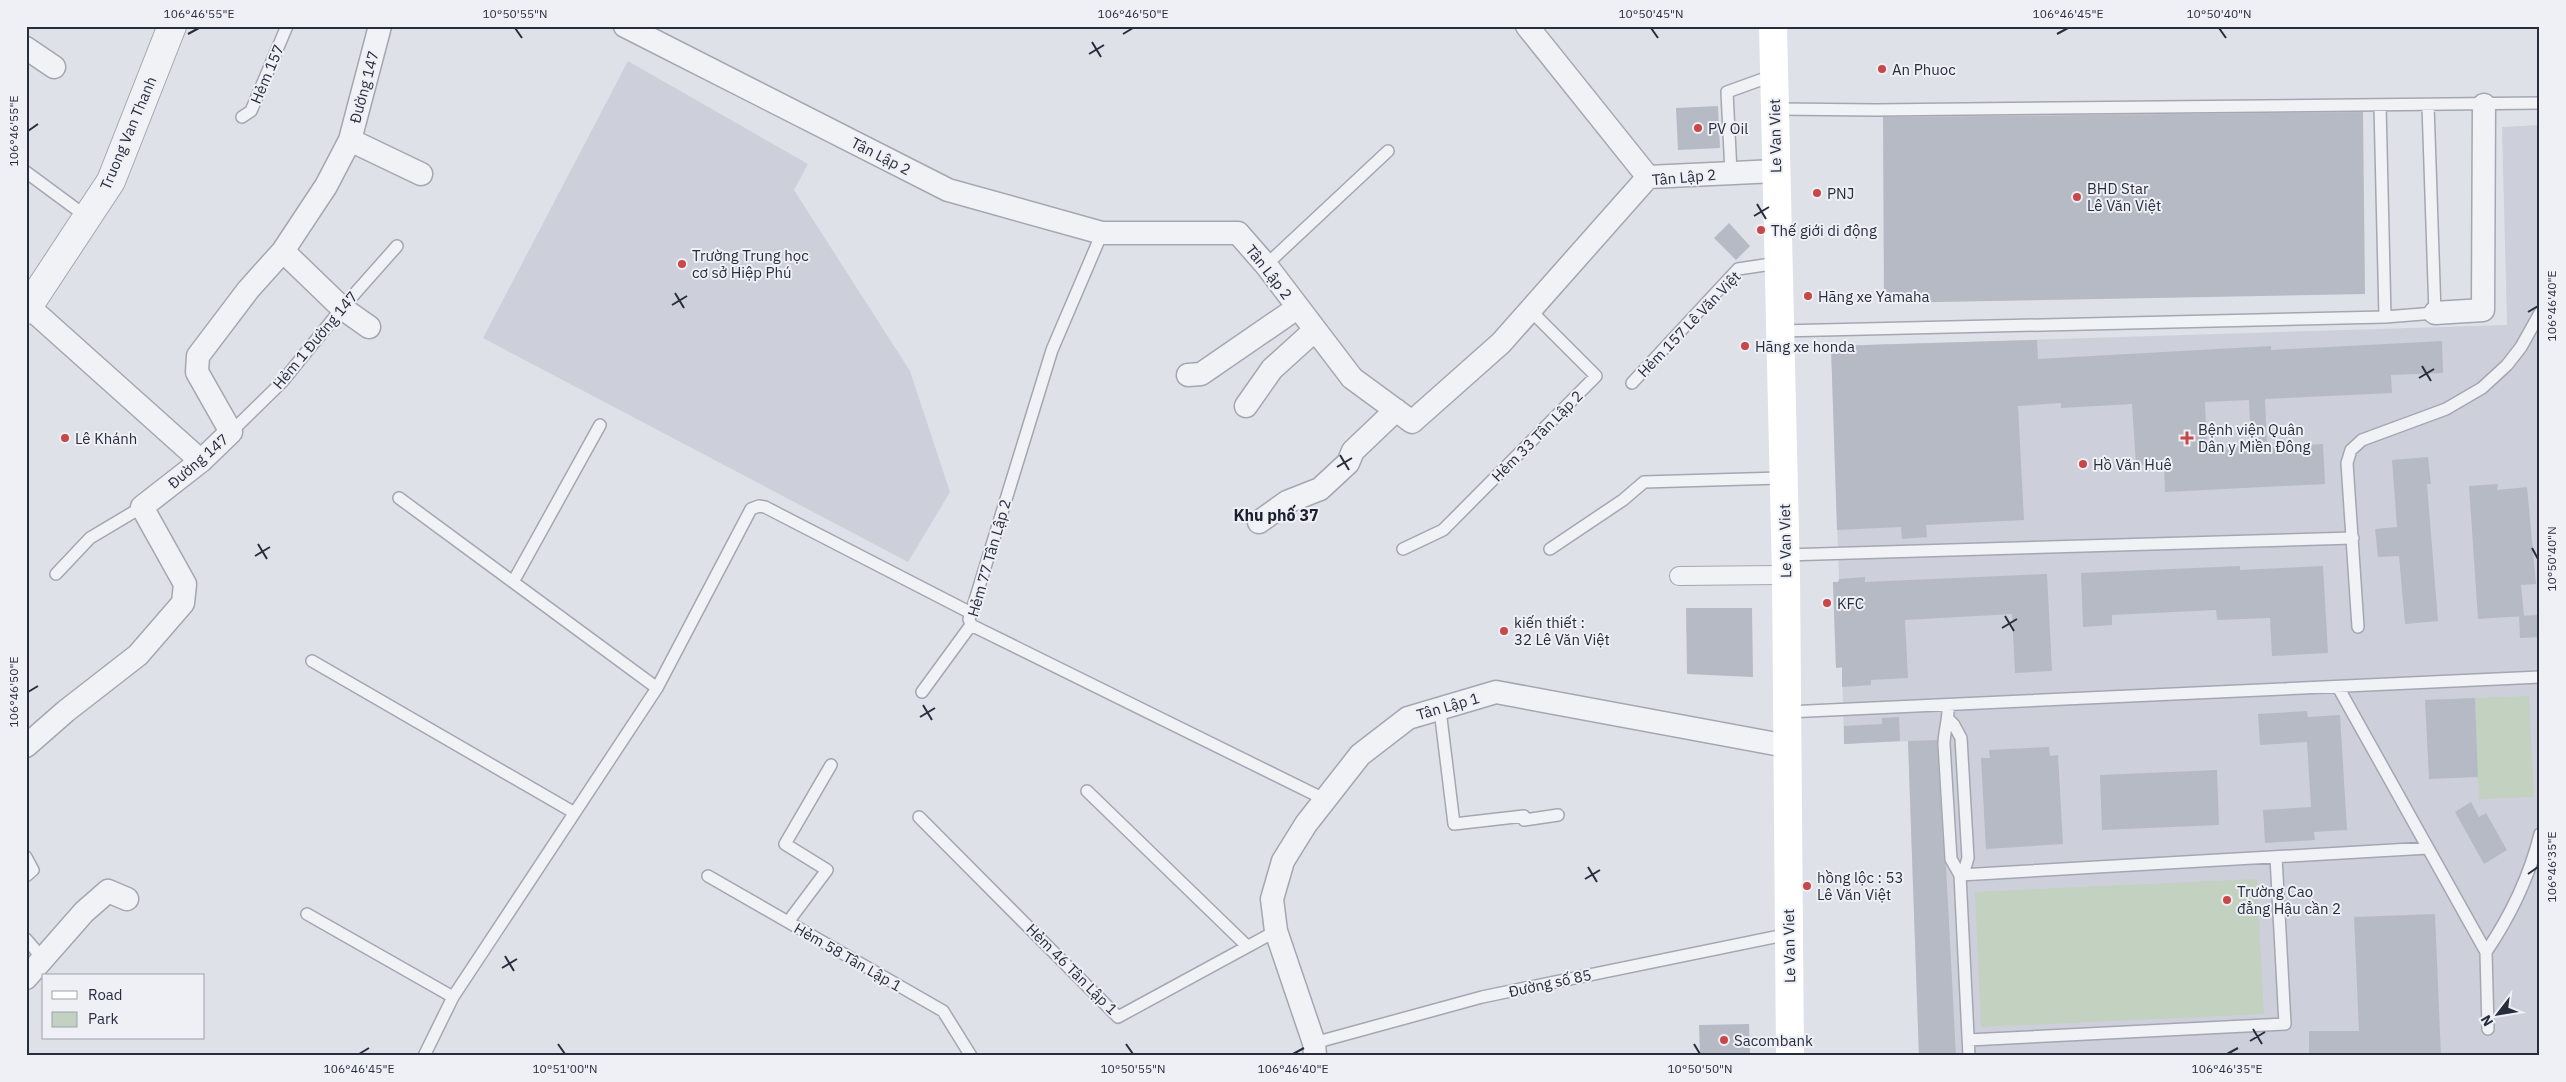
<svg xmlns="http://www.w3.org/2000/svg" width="2566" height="1082" viewBox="0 0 2566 1082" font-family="'IBM Plex Sans',sans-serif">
	<rect width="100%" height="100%" fill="#dfe1e8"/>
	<!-- built -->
	<path fill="#cdd0da" d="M628 61 808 164 794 190 910 371 950 492 908 562 483 338Z
		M2540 125V1056H1919L1908 741 1844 744 1842 668H1836L1833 582H1838L1839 579 1831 346 2507 325 2502 127Z"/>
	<!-- green -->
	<path fill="#c2d1c0" d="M2529 696 2534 797 2479 799 2475 698Z
		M2257 879 2264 1014 1981 1027 1975 892Z"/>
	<!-- building -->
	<path fill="#b6bac4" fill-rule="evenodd" d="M1718 106 1720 148 1678 150 1676 108Z
		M2363 112 2365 294 1884 303 1883 117Z
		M1729 223 1750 246 1736 260 1714 238Z
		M2037 340 2038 359 2271 346V350L2442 341 2443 373 2391 375 2392 393 2265 399 2267 447 2323 444 2325 484 2165 492 2164 464 2136 465 2132 404 2061 408V403L2018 406 2024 520 1926 525 1927 537 1902 539 1901 527 1837 530 1831 346ZM2249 400 2251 446 2207 448 2205 402Z
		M2428 457 2431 484H2427L2438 621 2405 624 2399 556 2378 557 2375 529 2397 527 2392 460Z
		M2498 484 2497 490 2527 487 2536 584 2521 585 2524 616 2478 619 2469 486Z
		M2240 566V570L2323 566 2328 653 2272 656 2270 618 2217 620 2216 610 2112 615V625L2083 627 2081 573Z
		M2047 574 2052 671 2015 673 2012 614 1905 620 1908 678 1871 680V685L1842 687V667L1836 668 1833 582H1838L1839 579 1865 577V582Z
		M1686 608H1752L1753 677 1687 674Z
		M2540 615V637L2520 638 2519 616Z
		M2475 698 2478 777 2429 779 2425 700Z
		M2307 711 2308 717 2340 715 2347 830 2314 832 2315 840 2265 843 2263 810 2311 807 2307 742 2260 745 2258 714Z
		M1899 717 1900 741 1844 744V726L1882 724V718Z
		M1937 740 1944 859 1946 866 1956 1056H1919L1908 741Z
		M2049 747 2050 756 2058 755 2063 844 1986 849 1981 758H1990L1989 750Z
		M2217 770 2219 825 2102 830 2100 775Z
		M2471 802 2479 817 2486 813 2507 850 2484 864 2455 812Z
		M2435 914 2441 1056H2309V1031H2359L2354 917Z
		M1749 1024 1750 1054 1700 1055 1699 1025Z"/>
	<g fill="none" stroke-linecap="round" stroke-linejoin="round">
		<defs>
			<path id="service" d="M2380 105 2385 317
				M1775 109 1876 110 2540 103
				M242 117 251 111 287 26
				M26 172 87 217
				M1731 173 1727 92 1774 75
				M1102 233 1052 350 971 613 969 619 971 625 1326 800
				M1266 265 1388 151
				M1780 331 2385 317 2435 313 2428 105
				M1632 383 1738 269 1778 263
				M231 432 282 382 342 308 397 246
				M399 498 657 688
				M1403 549 1443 530 1596 376 1530 310
				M1550 549 1623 500 1644 482 1783 478
				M1785 555 2353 538
				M56 574 90 538 142 507
				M513 582 600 425
				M2358 627 2347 463 2351 450 2362 440 2446 409 2482 388 2507 365 2521 347 2540 313
				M312 661 573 812
				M2338 687 2486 952 2488 1029
				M922 692 971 625
				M1948 705C1949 719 1944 731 1944 744L1951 859 1960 875 1969 1056
				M1440 710 1454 824 1524 816V820L1558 815
				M1787 712 2540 677
				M1949 720 1954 725 1961 738 1968 858 1965 868 1960 875
				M1087 791 1247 946
				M919 817 1118 1017 1276 931
				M26 857 33 870 26 876
				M1960 875 2428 848
				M708 876 943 1011 971 1056
				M307 914 453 997
				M788 922 827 870 785 844 831 765
				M26 939 43 959
				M2486 952C2511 915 2529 878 2540 834
				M1968 1040 2285 1024 2276 857
				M1314 1043 1482 997 1789 934
				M424 1056 453 997 657 688 751 509 759 506 765 507 971 613"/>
			<path id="pedestrian" d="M1679 576 1786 575"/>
			<path id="minor" d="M625 26 948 190 1102 233H1238L1266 265 1352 378 1412 422 1501 343 1648 177 1776 171
				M1527 26 1648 177
				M26 48 54 67
				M350 140 421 174
				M283 251 342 308 369 327
				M29 307 201 461
				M2435 313 2483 310 2484 105
				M1188 375 1201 374 1297 308
				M1246 406 1272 369 1315 330
				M1259 522 1287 502 1320 489 1348 463 1353 451 1396 410
				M26 746 66 711 138 655 183 603 185 584 142 507 201 461 231 432 197 372 198 356 248 290 283 251 326 186 350 140 380 26
				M26 978 84 912 108 891 127 899
				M1315 1056 1314 1043 1276 931 1272 899 1283 861 1306 824 1360 755 1408 718 1496 692 1787 746"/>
			<path id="tertiary" d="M26 310 111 181 172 26"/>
		</defs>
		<!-- service casing -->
		<use href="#service" stroke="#a4a7b2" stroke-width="14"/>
		<!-- pedestrian casing -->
		<use href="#pedestrian" stroke="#a4a7b2" stroke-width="20"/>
		<!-- minor casing -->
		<use href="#minor" stroke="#a4a7b2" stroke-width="25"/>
		<!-- tertiary casing -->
		<use href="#tertiary" stroke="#a4a7b2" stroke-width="30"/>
		<!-- service -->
		<use href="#service" stroke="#f1f2f6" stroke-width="11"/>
		<!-- pedestrian -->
		<use href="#pedestrian" stroke="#f1f2f6" stroke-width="18"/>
		<!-- minor -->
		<use href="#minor" stroke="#f1f2f6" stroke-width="22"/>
		<!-- tertiary -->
		<use href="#tertiary" stroke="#f1f2f6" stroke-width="28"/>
		<!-- secondary -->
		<path stroke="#fff" stroke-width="28" d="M1773 26 1786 575 1790 1056"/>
	</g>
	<!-- ticks -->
	<path fill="none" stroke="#282d3e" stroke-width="2" d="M515 28 522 38M1651 28 1658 38M2219 28 2226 38M188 34 199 28M1123 34 1133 28M2057 34 2068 28M1092 42 1101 57M1089 54 1104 45M28 131 38 124M1757 204 1766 219M1754 216 1769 207M675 293 684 308M672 305 687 296M2528 312 2538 306M2422 366 2431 381M2419 378 2434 369M1340 455 1349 470M1337 467 1352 458M258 544 267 559M2532 548 2538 559M255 556 270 547M2005 616 2014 631M2002 628 2017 619M28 692 38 686M923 705 932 720M920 717 935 708M1588 867 1597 882M2528 874 2538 867M1585 879 1600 870M505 956 514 971M502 968 517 959M2253 1029 2262 1044M2250 1041 2265 1032M558 1044 565 1054M1126 1044 1133 1054M1694 1044 1700 1054M359 1054 369 1048M1293 1054 1304 1048M2227 1054 2238 1048"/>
	<!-- markers -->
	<g fill="#c94748" stroke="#eef0f5" stroke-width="2">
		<circle cx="1882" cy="69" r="5"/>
		<circle cx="1698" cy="128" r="5"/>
		<circle cx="1817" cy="193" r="5"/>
		<circle cx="2077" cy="197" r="5"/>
		<circle cx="1761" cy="230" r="5"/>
		<circle cx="682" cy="264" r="5"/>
		<circle cx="1808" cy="296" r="5"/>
		<circle cx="1745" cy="346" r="5"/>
		<circle cx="65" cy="438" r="5"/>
		<path d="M2184.5 430.5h5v5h5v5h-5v5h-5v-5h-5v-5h5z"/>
		<circle cx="2083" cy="464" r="5"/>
		<circle cx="1827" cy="603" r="5"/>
		<circle cx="1504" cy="631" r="5"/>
		<circle cx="1807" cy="886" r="5"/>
		<circle cx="2227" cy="900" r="5"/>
		<circle cx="1724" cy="1040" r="5"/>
	</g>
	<g text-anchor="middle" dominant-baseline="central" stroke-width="4" stroke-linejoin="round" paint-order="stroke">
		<!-- poi labels -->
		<g font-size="15" fill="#282d3e" stroke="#eef0f5" text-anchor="start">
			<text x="1892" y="69">An Phuoc</text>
			<text x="1708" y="128">PV Oil</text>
			<text x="2087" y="188">BHD Star<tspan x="2087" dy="17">Lê Văn Việt</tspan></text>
			<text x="1827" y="193">PNJ</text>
			<text x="1771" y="230">Thế giới di động</text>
			<text x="692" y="255">Trường Trung học<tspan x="692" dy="17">cơ sở Hiệp Phú</tspan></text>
			<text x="1818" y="296">Hãng xe Yamaha</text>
			<text x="1755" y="346">Hãng xe honda</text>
			<text x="2198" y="429">Bệnh viện Quân<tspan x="2198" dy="17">Dân y Miền Đông</tspan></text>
			<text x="75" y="438">Lê Khánh</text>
			<text x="2093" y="464">Hồ Văn Huê</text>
			<text x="1837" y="603">KFC</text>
			<text x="1514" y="622">kiến thiết :<tspan x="1514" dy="17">32 Lê Văn Việt</tspan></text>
			<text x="1817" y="877">hồng lộc : 53<tspan x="1817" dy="17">Lê Văn Việt</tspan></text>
			<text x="2237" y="891">Trường Cao<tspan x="2237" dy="17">đẳng Hậu cần 2</tspan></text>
			<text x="1734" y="1040">Sacombank</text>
		</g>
		<!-- street labels -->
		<g font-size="15" fill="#282d3e" stroke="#eef0f5">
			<text transform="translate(267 74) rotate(-67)">Hẻm 157</text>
			<text transform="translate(364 87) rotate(-75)">Đường 147</text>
			<text transform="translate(128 133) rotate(-67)">Truong Van Thanh</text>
			<text transform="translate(1775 136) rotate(-91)">Le Van Viet</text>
			<text transform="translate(881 156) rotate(27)">Tân Lập 2</text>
			<text transform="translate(1684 177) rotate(-5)">Tân Lập 2</text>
			<text transform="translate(1269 272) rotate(52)">Tân Lập 2</text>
			<text transform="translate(1689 324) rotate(-46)">Hẻm 157 Lê Văn Việt</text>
			<text transform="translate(315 340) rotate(-50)">Hẻm 1 Đường 147</text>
			<text transform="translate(1537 436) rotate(-45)">Hẻm 33 Tân Lập 2</text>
			<text transform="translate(198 461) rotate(-41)">Đường 147</text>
			<text transform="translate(1785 541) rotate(-91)">Le Van Viet</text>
			<text transform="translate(989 558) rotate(-74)">Hẻm 77 Tân Lập 2</text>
			<text transform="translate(1448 706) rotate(-16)">Tân Lập 1</text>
			<text transform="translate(1789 946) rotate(-91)">Le Van Viet</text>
			<text transform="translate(848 957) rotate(30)">Hẻm 58 Tân Lập 1</text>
			<text transform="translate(1072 969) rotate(45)">Hẻm 46 Tân Lập 1</text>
			<text transform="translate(1550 983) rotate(-12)">Đường số 85</text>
		</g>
		<!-- neighbourhood labels -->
		<g font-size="16" font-weight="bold" fill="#1b1f2f" stroke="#eef0f5">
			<text x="1276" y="515">Khu phố 37</text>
		</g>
	</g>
	<!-- border -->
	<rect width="2566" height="1082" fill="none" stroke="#eef0f5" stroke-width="55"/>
	<!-- legend -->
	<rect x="42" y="974" width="162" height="65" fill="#eef0f5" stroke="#9fa2ac"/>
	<rect x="52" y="991" width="25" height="8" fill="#ffffff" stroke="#9fa2ac"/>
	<text x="88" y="1000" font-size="15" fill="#282d3e">Road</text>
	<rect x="52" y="1012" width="25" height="15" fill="#c2d1c0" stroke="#9fa2ac"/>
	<text x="88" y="1024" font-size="15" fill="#282d3e">Park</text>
	<!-- north arrow -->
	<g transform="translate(2498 1014) rotate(239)" stroke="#eef0f5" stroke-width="4" paint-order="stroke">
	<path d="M0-4L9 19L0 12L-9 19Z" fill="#282d3e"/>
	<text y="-8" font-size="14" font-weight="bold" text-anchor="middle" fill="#282d3e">N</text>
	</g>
	<rect x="28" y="28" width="2510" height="1026" fill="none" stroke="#282d3e" stroke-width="2"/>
	<g font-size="12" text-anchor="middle" fill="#282d3e">
		<text x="199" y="18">106°46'55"E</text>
		<text x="515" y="18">10°50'55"N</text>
		<text x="1133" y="18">106°46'50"E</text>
		<text x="1651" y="18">10°50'45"N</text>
		<text x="2068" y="18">106°46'45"E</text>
		<text x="2219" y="18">10°50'40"N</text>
		<text transform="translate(14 131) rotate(-90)" y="4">106°46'55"E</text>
		<text transform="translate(2552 306) rotate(-90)" y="4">106°46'40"E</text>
		<text transform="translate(2552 559) rotate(-90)" y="4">10°50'40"N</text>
		<text transform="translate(14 692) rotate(-90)" y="4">106°46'50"E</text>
		<text transform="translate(2552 867) rotate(-90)" y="4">106°46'35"E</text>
		<text x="359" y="1073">106°46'45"E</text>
		<text x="565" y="1073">10°51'00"N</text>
		<text x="1133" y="1073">10°50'55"N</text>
		<text x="1293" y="1073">106°46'40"E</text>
		<text x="1700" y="1073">10°50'50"N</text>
		<text x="2227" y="1073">106°46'35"E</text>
	</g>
</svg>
